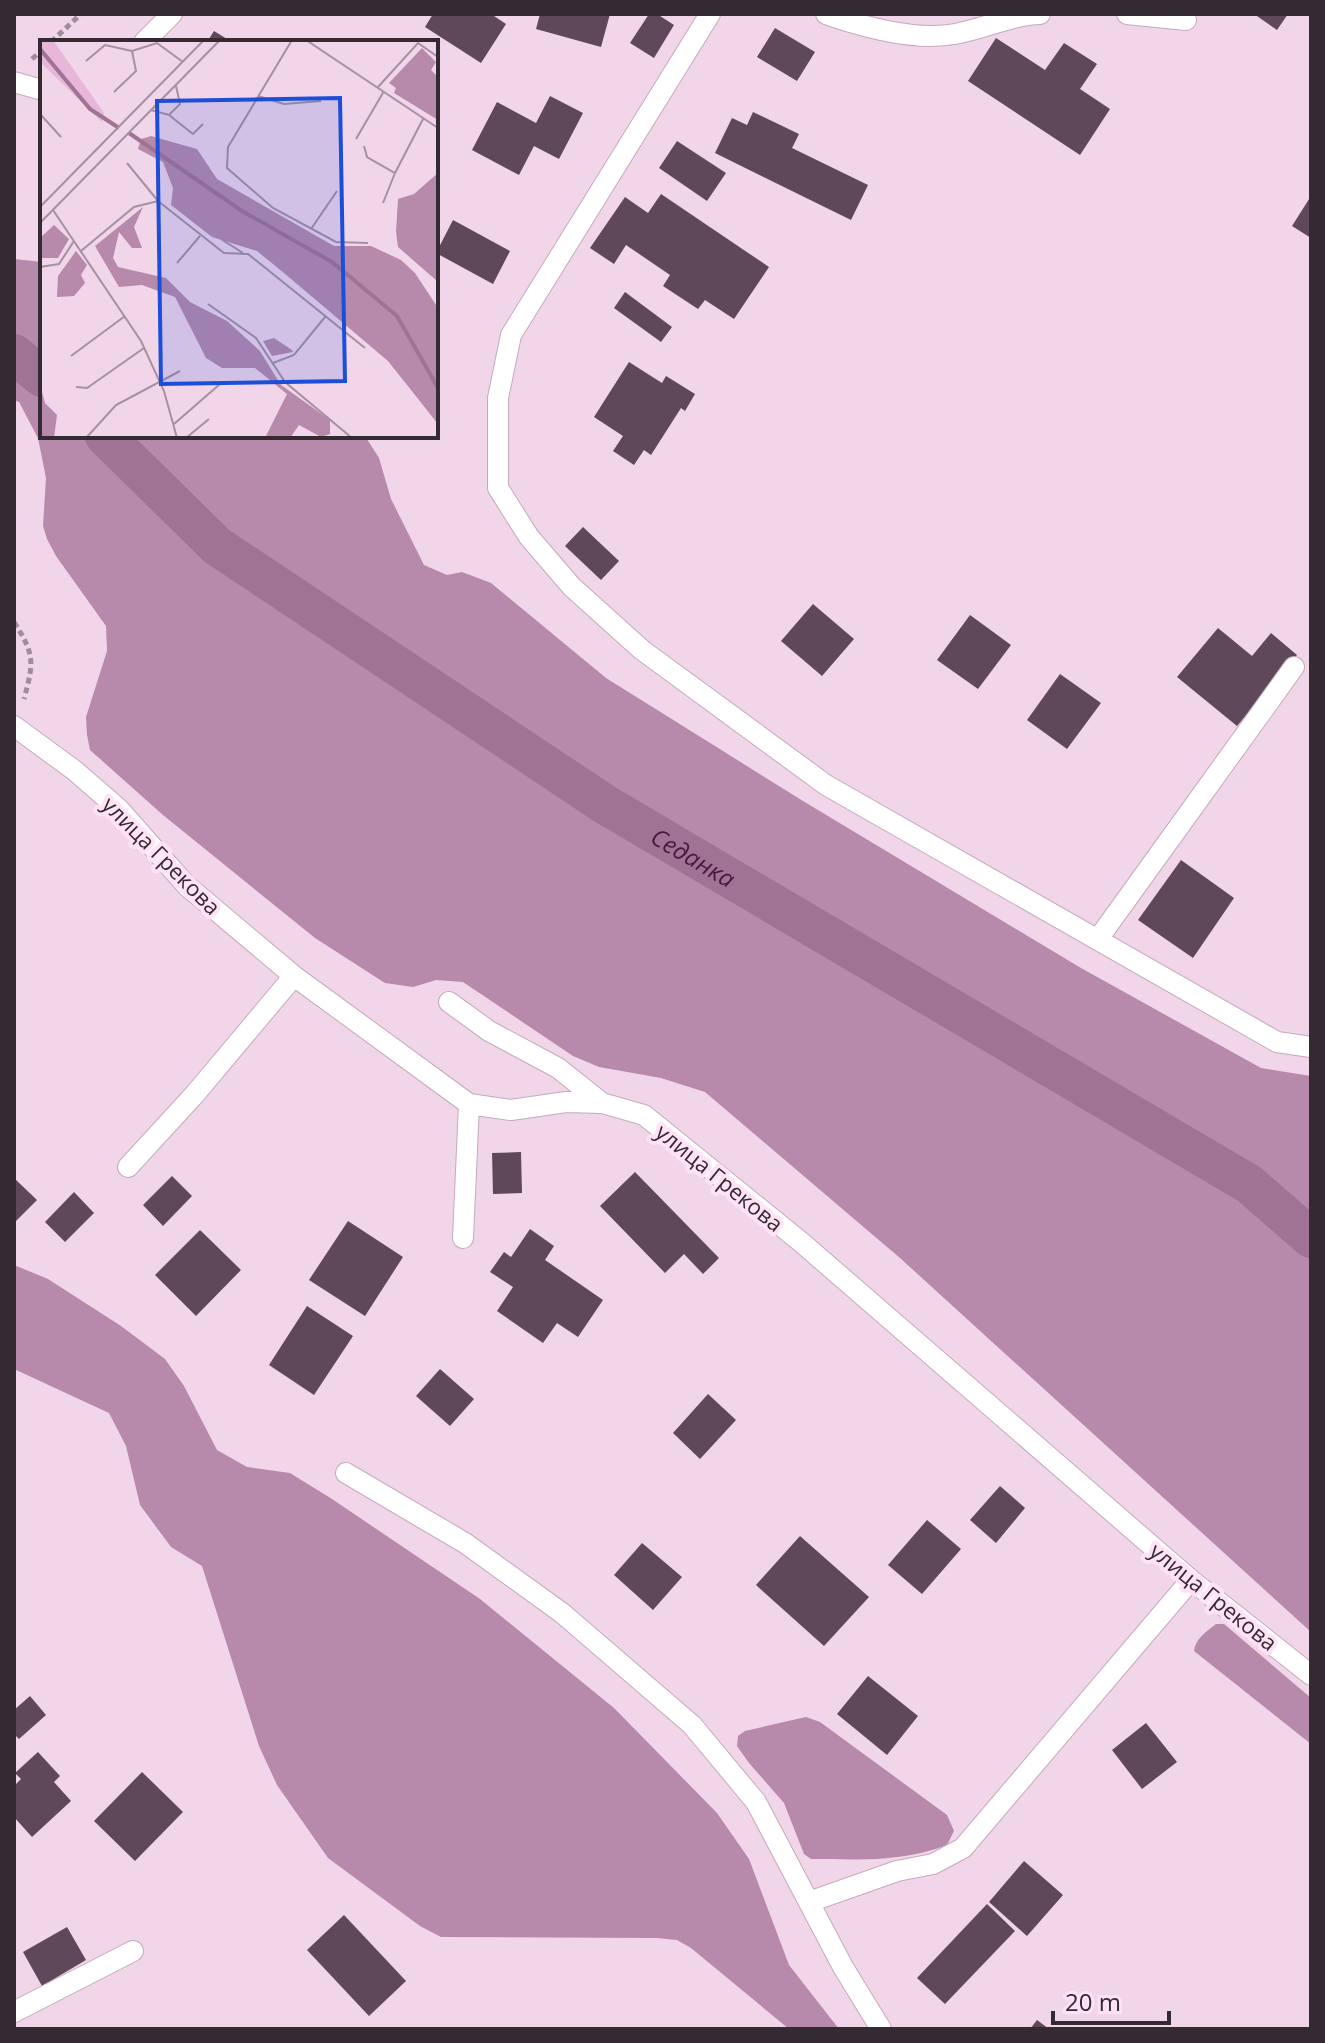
<svg xmlns="http://www.w3.org/2000/svg" width="1325" height="2043" font-family="'Open Sans',sans-serif">
<rect width="100%" height="100%" fill="#f1d5e9"/>
<!-- forest -->
<path fill="#b789aa" d="M14,259L42,262V436H365L379,458L391,499L424,565L447,575L462,572L491,583L606,678L803,801L1081,968L1261,1068L1311,1076V1632L900,1258L705,1092L661,1078L599,1067L573,1056L463,982L436,980L413,987L385,983L315,938L163,815L90,750L87,735L86,717L107,651L106,626L56,556L47,539L43,526L46,478L38,438L19,402L14,400Z
M14,1265L48,1279L121,1326L165,1359L184,1386L217,1450L247,1467L290,1473L332,1499L480,1599L614,1708L717,1813L749,1859L789,1965L839,2029H789L691,1948L677,1940L657,1938L441,1937L420,1926L328,1858L277,1785L259,1746L202,1566L171,1547L140,1505L126,1446L109,1413L14,1369Z
M1216,1624H1224L1311,1698V1744L1194,1651C1195,1639 1207,1631 1216,1624Z
M806,1717L820,1722L947,1815L954,1831L947,1845C899,1863 860,1859 811,1859L804,1854L784,1803L749,1763L737,1746L738,1736L745,1731Z"/>
<g fill="none" stroke-linecap="round" stroke-linejoin="round">
<!-- canal -->
<g stroke="#a07394" stroke-width="40">
<path d="M14,354L42,377"/>
<path id="s1" d="M105,436L217,546L606,805L1249,1184L1311,1238"/>
</g>
</g>
<!-- building -->
<path fill="#5f4859" d="M433,14H495L494,16L506,24L481,63L425,27Z
M540,14H610L601,47L536,29Z
M649,14H657L674,25L654,58L630,43Z
M1254,14H1288L1277,30Z
M775,28L815,52L797,81L757,57Z
M214,31L232,42H207Z
M996,38L1045,70L1064,43L1097,64L1080,89L1110,109L1080,155L968,81Z
M550,96L583,113L559,159L534,146L519,175L472,150L497,102L536,123Z
M753,112L799,134L792,148L868,185L851,220L715,153L732,118L747,125Z
M677,141L726,173L707,201L659,168Z
M661,194L769,267L734,319L705,300L698,309L663,286L670,275L626,245L614,264L590,248L625,197L648,213Z
M1311,196V238L1292,226Z
M453,220L510,251L493,284L436,253Z
M625,292L672,327L661,342L614,308Z
M629,362L662,383L666,376L695,394L685,411L681,408L651,455L644,450L634,465L613,451L623,436L594,417Z
M583,527L619,561L601,580L565,546Z
M813,604L854,639L822,676L781,641Z
M970,615L1011,645L978,689L937,660Z
M1218,628L1252,656L1271,633L1297,655L1237,726L1177,677Z
M1060,674L1101,703L1067,749L1027,720Z
M1181,860L1234,898L1193,958L1138,920Z
M521,1152L522,1193L493,1194L492,1153Z
M635,1172L719,1258L703,1274L684,1254L665,1273L600,1206Z
M172,1176L192,1196L163,1226L143,1205Z
M14,1178L37,1200L14,1223Z
M74,1192L94,1213L65,1242L45,1222Z
M348,1221L403,1257L365,1316L309,1280Z
M530,1229L554,1246L545,1260L603,1300L578,1337L557,1323L543,1343L497,1311L513,1287L490,1272L504,1252L511,1257Z
M200,1230L241,1270L196,1316L155,1275Z
M307,1306L353,1336L314,1395L269,1365Z
M440,1369L474,1399L450,1426L416,1396Z
M708,1394L736,1420L700,1459L673,1433Z
M1000,1486L1025,1508L996,1543L970,1520Z
M927,1520L961,1549L922,1594L888,1565Z
M800,1536L869,1597L824,1646L756,1585Z
M642,1543L682,1577L653,1610L614,1575Z
M868,1676L918,1716L887,1755L837,1714Z
M30,1696L46,1715L19,1739L14,1734V1710Z
M1146,1723L1177,1762L1142,1789L1112,1750Z
M38,1752L60,1776L54,1782L71,1801L32,1837L14,1817V1786L21,1779L15,1773Z
M142,1772L183,1812L135,1861L94,1821Z
M1024,1861L1063,1895L1027,1936L989,1902Z
M987,1904L1015,1931L945,2004L917,1978Z
M344,1915L406,1981L369,2016L307,1950Z
M67,1927L86,1960L42,1986L23,1952Z
M1037,2020L1049,2029H1030Z"/>
<g fill="none" stroke-linecap="round" stroke-linejoin="round">
<!-- service casing -->
<g stroke="#c5aabd" stroke-width="22">
<path id="service" d="M710,14L511,335L498,398V488L529,537L572,587L642,650L826,785L1277,1042L1311,1047
M826,14C863,27 916,41 955,34C984,29 1010,15 1040,14
M1127,14L1186,20
M144,42L172,14
M14,82L42,90
M14,726L74,770L119,809L187,886L294,976L469,1104L511,1110L566,1102L602,1103L644,1115L801,1242L1191,1580L1311,1675
M1098,939L1294,667
M449,1002L489,1031L558,1068L602,1103
M128,1167L195,1094L294,976
M463,1238L469,1104
M346,1473L465,1543L562,1613L692,1725L756,1802L843,1967L881,2029
M809,1902L897,1871L933,1864L963,1848L1191,1580
M14,2012L133,1951"/>
</g>
<!-- path -->
<path stroke="#a08c9a" stroke-width="5" stroke-dasharray="6 4" stroke-linecap="butt" d="M51,42L81,14
M32,59L42,50
M14,622C35,655 34,662 24,699"/>
<!-- service -->
<use href="#service" stroke="#fff" stroke-width="20"/>
</g>
<g text-anchor="middle" dominant-baseline="central" stroke-width="8" stroke-linejoin="round" paint-order="stroke">
<!-- street labels -->
<g font-size="22" fill="#342a31" stroke="#ffe2f6">
<text transform="translate(162 855) rotate(45)">улица Грекова</text>
<text transform="translate(720 1177) rotate(39)">улица Грекова</text>
<text transform="translate(1214 1596) rotate(39)">улица Грекова</text>
</g>
<!-- water labels -->
<g font-size="24" font-style="italic" fill="#4d1542" stroke="#ffe2f6">
<text stroke="none"><textPath href="#s1" startOffset="726">Седанка</textPath></text>
</g>
</g>
<!-- overview -->
<g transform="translate(40 40)">
<rect width="398" height="398" fill="#f1d5e9"/>
<path d="M0,0H13L64,73L62,82L0,22Z" fill="#e7b6d9"/>
<path d="M382,8L396,22L391,30L398,37V80L354,53L356,48L349,43ZM111,96L157,109L177,139L294,206H331L361,220L375,233L398,268V384L348,321L244,233L217,211L172,197L131,165L133,148L123,122L98,109L101,99ZM398,133V240L397,241L358,207L356,192L358,159L374,154ZM103,167L94,187L102,208H92L79,192L73,218L78,227L126,238L150,262L187,281L220,311L241,345L290,380V394L281,397L259,385L250,398H225L247,354L215,328H182L166,318L135,257L102,245L79,247L55,206ZM14,185L29,199L18,218H0V198ZM36,211L47,225L41,235L45,243L34,256L17,257L18,236ZM234,298L252,310L253,312L232,316L223,301ZM0,345L5,363L17,375L14,398H0Z" fill="#b789aa"/>
<path fill="none" stroke="#a07394" stroke-width="4" d="M0,9L50,69L79,88M89,93L202,171L292,222L357,276L398,348"/>
<path fill="none" stroke="#a5919f" stroke-width="2" d="M252,0L188,107L187,128L233,168L296,202L328,203M266,0L398,88M46,21L65,5L92,11L117,3L143,22M338,47L378,3L398,17M74,52L96,31L92,11M218,56L244,64L281,61M111,70L129,75L140,64L136,46M0,74L21,97M129,75L153,94L163,84M316,99L344,51M324,106L327,117L355,133L383,79M87,123L118,161M343,163L355,133M0,167L164,0M13,170L101,301L124,351L137,398M0,183L180,0M271,189L297,151M181,199L203,213M41,211L94,167L118,161L184,213L208,214L325,308M137,223L160,196M0,227L19,224L34,201M168,264L216,298L245,342L312,398M31,316L85,276M233,323L254,315L285,277M36,347L47,348L104,308M134,384L180,344M46,398L76,365L140,331M146,398L169,379"/>
<path fill="#1d4ed8" fill-opacity="0.15" stroke="#1d4ed8" stroke-width="4" d="M300,58L305,341L121,344L117,61Z"/>
<rect width="398" height="398" fill="none" stroke="#342a31" stroke-width="4"/>
</g>
<!-- border -->
<rect width="1325" height="2043" fill="none" stroke="#342a31" stroke-width="32"/>
<!-- scale -->
<path d="M1053 2011v12h116v-12" fill="none" stroke="#342a31" stroke-width="4"/>
<text x="1065" y="2011" font-size="24" fill="#342a31" stroke="#ffe2f6" stroke-width="6" paint-order="stroke">20 m</text>
</svg>
